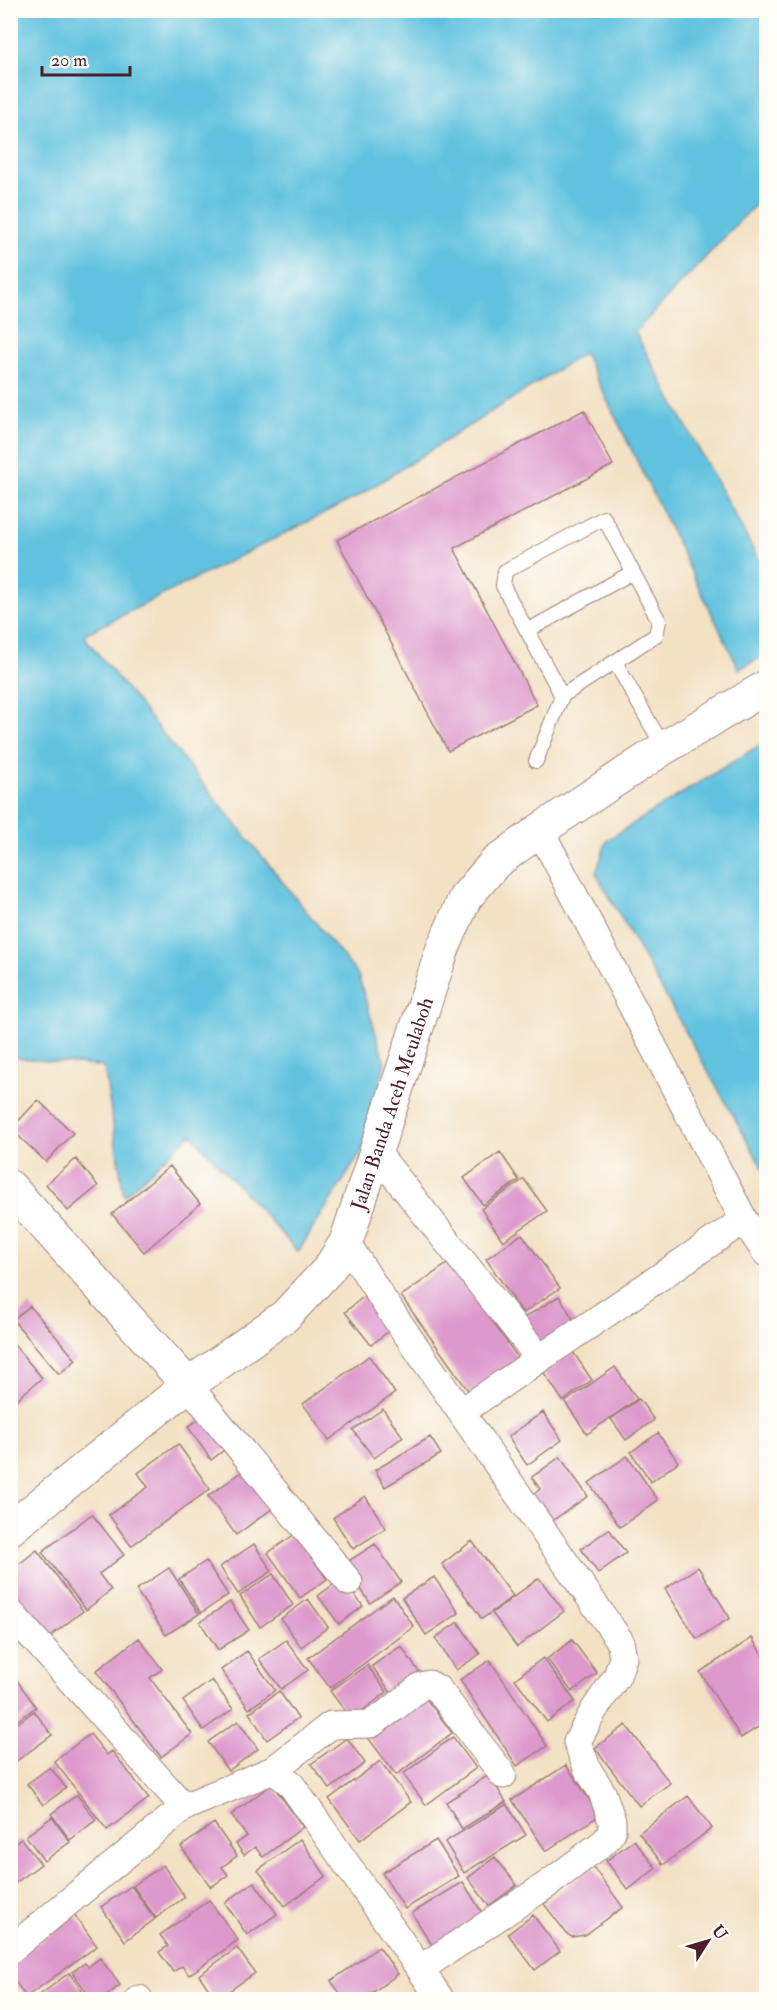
<svg xmlns="http://www.w3.org/2000/svg" width="777" height="2010" font-family="'IM FELL Double Pica',serif">
<rect width="100%" height="100%" fill="#fdfcf7"/>
<filter id="ink" filterUnits="userSpaceOnUse"><feTurbulence type="fractalNoise" baseFrequency=".0167" numOctaves="2"/><feDisplacementMap in="SourceGraphic" scale="12" xChannelSelector="R" yChannelSelector="G"/><feConvolveMatrix kernelMatrix="1 2 1 2 8 2 1 2 1" color-interpolation-filters="sRGB"/></filter>
<filter id="wash" filterUnits="userSpaceOnUse"><feTurbulence type="fractalNoise" baseFrequency=".008" numOctaves="4" result="noise"/><feDisplacementMap in="SourceGraphic" scale="24" xChannelSelector="R" yChannelSelector="G"/><feGaussianBlur stdDeviation="1.35" result="paint"/><feColorMatrix in="noise" values="0 0 0 0 0 0 0 0 0 0 0 0 0 0 0 0 0 1.4 0 .05"/><feComposite in="paint" operator="in"/></filter>
<g filter="url(#wash)">
<rect width="100%" height="100%" fill="#f3e1c4"/>
<!-- water -->
<path fill="#61c2df" stroke="#567085" stroke-width="1.5" d="M11,11H766V198L750,210L635,332L766,573V655L739,669L584,353L355,498L83,635L358,975L385,1063L362,1151L298,1252L191,1134L124,1196L104,1067L11,1057Z
M766,741V1174L596,873L607,840Z"/>
<g id="blocks">
<!-- building -->
<path fill="#dd98cc" d="M584,410L613,465L454,548L537,705L448,751L337,540Z
M38,1100L73,1133L46,1162L11,1129Z
M500,1152L519,1180L483,1205L464,1178Z
M76,1159L98,1186L68,1211L46,1184Z
M170,1166L200,1204L144,1252L112,1214Z
M524,1179L547,1211L503,1241L481,1209Z
M522,1234L560,1288L523,1313L486,1259Z
M450,1262L521,1362L472,1396L401,1296Z
M368,1293L395,1326L371,1345L345,1312Z
M559,1296L578,1327L539,1352L519,1321Z
M30,1306L76,1360L59,1374L13,1320Z
M10,1340L42,1378L10,1405Z
M573,1352L592,1380L563,1401L544,1373Z
M369,1356L395,1393L329,1440L303,1404Z
M615,1367L637,1399L587,1434L565,1402Z
M639,1399L654,1420L626,1440L611,1419Z
M383,1409L403,1437L374,1458L353,1430Z
M209,1412L232,1444L211,1460L188,1427Z
M543,1412L562,1440L527,1465L508,1437Z
M658,1433L678,1462L651,1482L631,1452Z
M430,1437L441,1454L385,1487L375,1470Z
M178,1444L210,1489L131,1546L109,1515L148,1487L138,1473Z
M627,1456L658,1500L620,1527L589,1483Z
M560,1457L588,1496L546,1525L528,1498L540,1489L532,1477Z
M252,1465L280,1503L236,1535L208,1496Z
M365,1496L386,1528L353,1549L333,1518Z
M92,1514L124,1555L99,1574L111,1590L86,1610L42,1552Z
M609,1529L626,1553L598,1573L581,1549Z
M295,1534L327,1579L300,1598L268,1553Z
M472,1541L513,1596L482,1619L442,1564Z
M254,1544L272,1571L238,1594L220,1567Z
M375,1544L401,1582L370,1603L344,1564Z
M37,1550L83,1611L44,1641L10,1598V1571Z
M206,1561L228,1595L201,1613L179,1579Z
M698,1567L730,1618L697,1639L665,1589Z
M169,1568L199,1614L166,1635L136,1590Z
M273,1574L293,1605L260,1627L240,1596Z
M434,1577L459,1613L426,1635L402,1598Z
M342,1578L363,1606L339,1624L318,1596Z
M539,1578L564,1611L517,1647L492,1613Z
M393,1596L414,1627L330,1688L308,1658Z
M308,1599L328,1627L301,1647L281,1619Z
M230,1602L249,1630L218,1650L200,1622Z
M458,1622L480,1654L456,1670L435,1638Z
M139,1638L162,1669L150,1678L192,1734L161,1757L96,1671Z
M752,1638L766,1661V1722L741,1738L700,1672Z
M286,1640L308,1670L281,1689L259,1659Z
M572,1640L597,1673L572,1692L547,1659Z
M401,1646L421,1675L393,1696L372,1666Z
M247,1651L275,1690L249,1709L221,1670Z
M543,1658L575,1701L547,1722L515,1679Z
M490,1660L547,1746L517,1766L460,1680Z
M367,1665L387,1692L351,1719L330,1691Z
M16,1679L36,1707L10,1726V1683Z
M212,1680L233,1709L203,1730L183,1701Z
M279,1691L298,1718L267,1740L249,1713Z
M422,1693L452,1733L396,1775L366,1735Z
M34,1711L52,1735L15,1762L10,1756V1729Z
M238,1721L258,1749L228,1771L208,1742Z
M626,1725L670,1783L639,1806L595,1748Z
M90,1734L107,1755L112,1751L149,1798L107,1830L54,1761Z
M453,1737L476,1768L426,1805L403,1774Z
M347,1738L365,1763L330,1789L311,1764Z
M380,1761L411,1802L360,1840L329,1799Z
M566,1765L600,1815L546,1851L512,1800Z
M50,1767L66,1788L43,1805L27,1784Z
M489,1775L506,1802L462,1829L446,1802Z
M272,1784L303,1827L263,1857L255,1847L244,1855L236,1844L247,1836L231,1815Z
M77,1795L96,1820L70,1840L51,1814Z
M688,1796L712,1828L663,1865L639,1833Z
M507,1804L526,1835L464,1873L445,1842Z
M52,1817L70,1842L44,1861L26,1836Z
M214,1823L237,1856L222,1867L228,1875L211,1887L181,1847Z
M21,1839L41,1864L14,1884L10,1878V1847Z
M300,1839L326,1876L285,1906L258,1870Z
M436,1840L459,1876L405,1909L382,1873Z
M634,1840L656,1868L628,1890L606,1861Z
M495,1857L517,1885L489,1906L468,1878Z
M163,1865L185,1897L156,1918L133,1886Z
M593,1867L623,1907L585,1935L572,1937L567,1934L544,1904Z
M254,1882L277,1914L247,1935L225,1903Z
M463,1882L486,1919L435,1950L412,1913Z
M131,1886L155,1919L125,1941L101,1907Z
M209,1900L238,1940L189,1975L182,1966L173,1972L159,1952L168,1946L160,1935Z
M71,1910L97,1946L26,1997L10,1974V1953L29,1949L60,1927L55,1921Z
M533,1915L560,1951L535,1970L508,1934Z
M379,1947L398,1974L362,2000H345L331,1981Z
M237,1948L255,1973L216,2000L199,1975Z
M100,1958L120,1985L101,2000H92L72,1972L85,1963L88,1967Z
M69,1973L89,2000H33Z"/>
</g>
</g>
<g filter="url(#ink)">
<use href="#blocks" fill-opacity="0" stroke="#9e8078" stroke-width="1.5"/>
<g fill="none" stroke-linecap="round" stroke-linejoin="round">
<!-- service casing -->
<g stroke="#9e8078" stroke-width="16">
<path id="service" d="M604,518L659,621L656,635L562,696L503,586L505,571Z
M527,631L633,572
M615,662L664,748
M536,761L562,696"/>
</g>
<!-- minor casing -->
<g stroke="#9e8078" stroke-width="29">
<path id="minor" d="M540,830L744,1220L766,1253
M377,1153L540,1359
M188,1385L349,1582
M461,1412L744,1220
M10,1612L184,1807L10,1950
M273,1770L331,1725L371,1724L394,1708L421,1686L429,1684L438,1689L503,1775
M184,1807L273,1770L290,1783L420,1969L548,1884L604,1842L612,1832V1821L602,1792L588,1770L577,1742L594,1710L617,1676L623,1658L620,1641L385,1303L346,1242
M420,1969L441,2000
M138,2000L139,1999"/>
</g>
<!-- tertiary casing -->
<g stroke="#9e8078" stroke-width="35">
<path id="tertiary" d="M10,1187L188,1385"/>
</g>
<!-- trunk casing -->
<g stroke="#9e8078" stroke-width="35">
<g id="trunk">
<path id="s1" d="M10,1529L188,1385L285,1316L329,1269L346,1242L443,948L465,898L495,863L540,830L664,748L766,687"/>
</g>
</g>
<!-- service -->
<use href="#service" stroke="#fff" stroke-width="14"/>
<!-- minor -->
<use href="#minor" stroke="#fff" stroke-width="27"/>
<!-- tertiary -->
<use href="#tertiary" stroke="#fff" stroke-width="33"/>
<!-- trunk -->
<use href="#trunk" stroke="#fff" stroke-width="33"/>
</g>
</g>
<g text-anchor="middle" dominant-baseline="central" stroke-width="4.5" stroke-linejoin="round" paint-order="stroke">
<!-- street labels -->
<g font-size="20" fill="#4a1f2b" stroke="#fdfcf7">
<text stroke="none"><textPath href="#s1" startOffset="590">Jalan Banda Aceh Meulaboh</textPath></text>
</g>
</g>
<!-- margin -->
<rect width="777" height="2010" fill="none" stroke="#fdfcf7" stroke-width="36"/>
<!-- north arrow -->
<g transform="translate(708 1941) rotate(53)" stroke="#fdfcf7" stroke-width="4.5" paint-order="stroke">
<path d="M0-4.5L10 22L0 15L-10 22Z" fill="#4a1f2b"/>
<text y="-9" font-size="16" font-weight="bold" text-anchor="middle" fill="#4a1f2b">U</text>
</g>
<!-- scale -->
<path d="M42 66v9h88v-9" fill="none" stroke="#4a1f2b" stroke-width="3"/>
<text x="51" y="66" font-size="18" fill="#4a1f2b" stroke="#fdfcf7" stroke-width="4.5" paint-order="stroke">20 m</text>
</svg>
